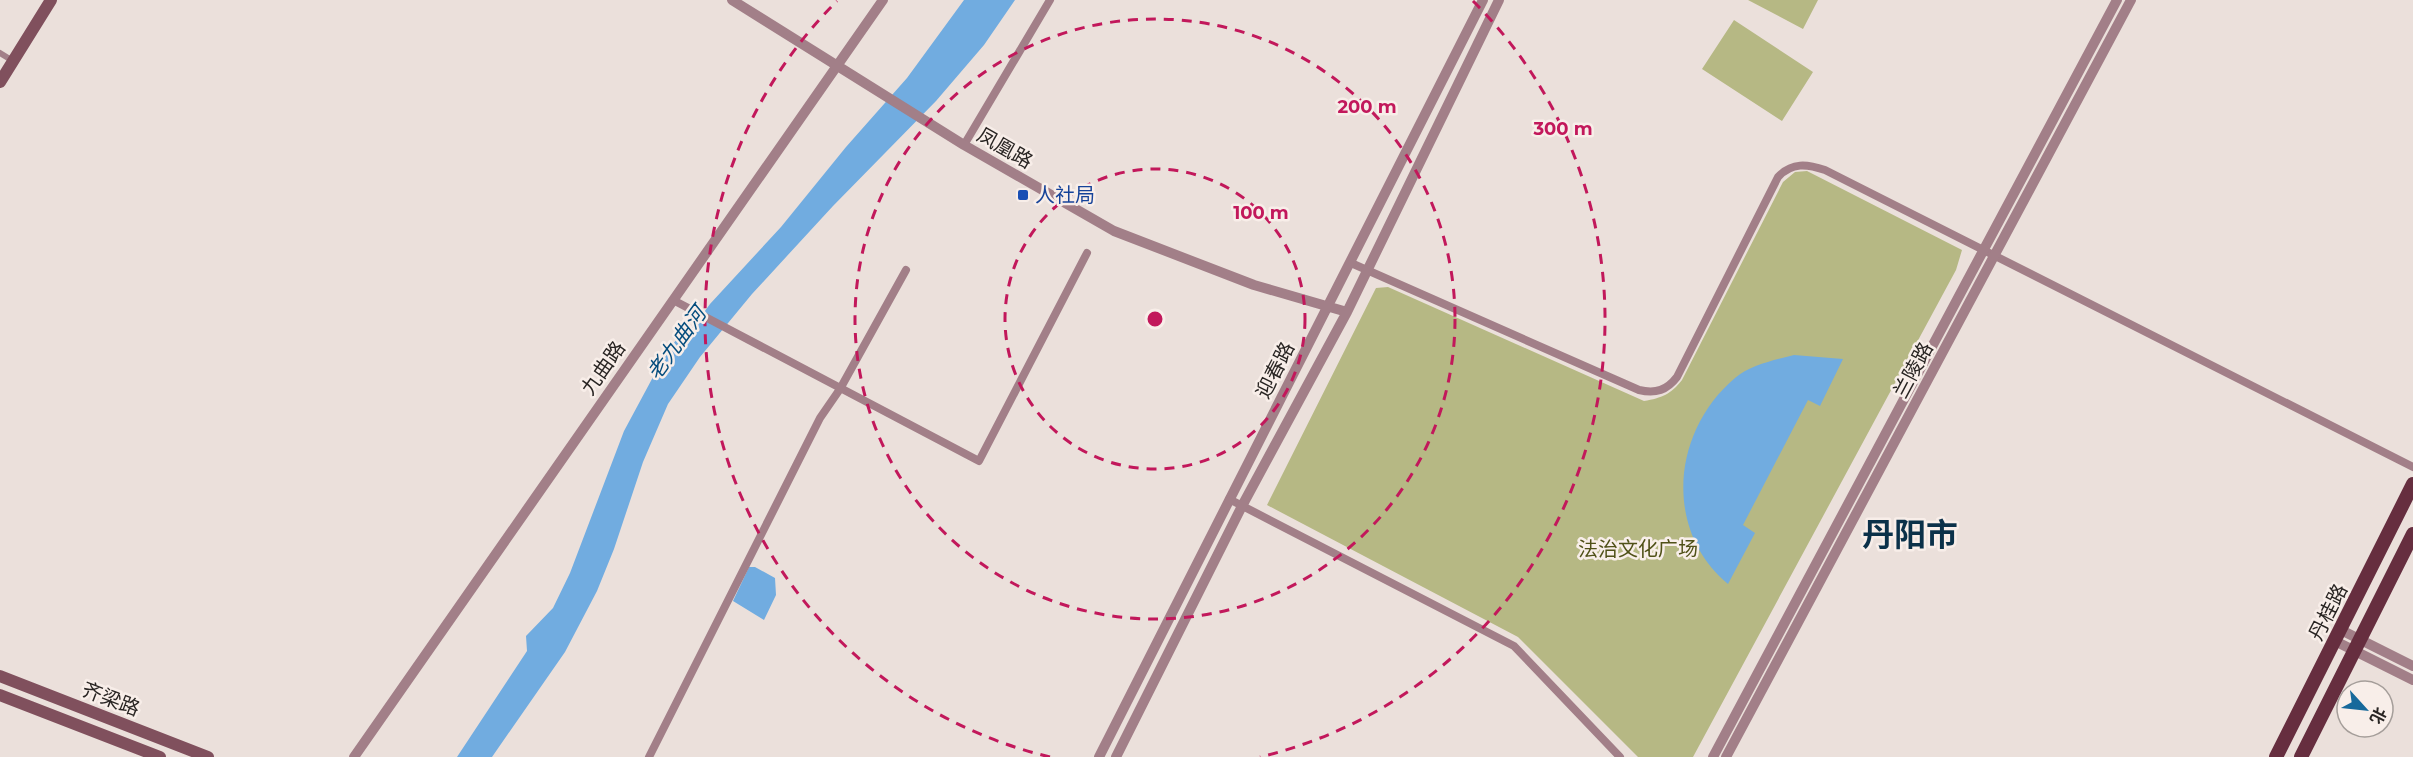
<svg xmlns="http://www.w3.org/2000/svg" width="2413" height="757" font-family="Montserrat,'Noto Sans SC',sans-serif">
<rect width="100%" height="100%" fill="#ebe0db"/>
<!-- green -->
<path fill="#b6b884" d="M1748,0H1818L1803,29Z
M1734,20L1813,72L1782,121L1702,69Z
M1807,171L1962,250L1956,270L1693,757H1638L1518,637L1267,505L1376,288L1388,287L1644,401C1662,398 1671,394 1682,380L1783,182L1795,172Z"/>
<!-- water -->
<path fill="#71ace0" d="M964,0H1015L984,45L936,101L833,206L752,294L700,357L668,404L643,462L614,549L597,591L565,652L492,757H457L527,651L526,636L553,608L570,573L624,431L667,351L683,332L694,326L710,304L781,227L846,147L907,78Z
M1794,355L1843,359L1820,406L1808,400L1743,525L1755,533L1728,584C1663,530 1672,431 1735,378C1750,365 1775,360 1794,355Z
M749,567H755L775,578L776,595L764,620L733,601Z"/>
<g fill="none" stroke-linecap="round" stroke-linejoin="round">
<!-- pedestrian -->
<path stroke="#a27f88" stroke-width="6" d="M0,53L13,61"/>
<!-- minor -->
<path stroke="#a27f88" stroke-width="8" d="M964,145L1050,0
M1351,263L1639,390C1656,394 1667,390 1677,377L1778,177C1792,162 1807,164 1825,170L2413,467
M673,300L979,461L1087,253
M1229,499L1514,646L1620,757
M649,757L820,418L840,389L906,270"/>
<!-- tertiary -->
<path stroke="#a27f88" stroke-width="10" d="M732,0L964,145L1114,231L1254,285L1347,312
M2341,630L2413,666
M2335,641L2413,680
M354,757L883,0
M1099,757L1483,0
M1116,757L1242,506L1347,312L1499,0
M1713,757L2117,0
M1726,757L2131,0"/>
<!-- secondary -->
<path stroke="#80505d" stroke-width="12" d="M0,82L51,0
M0,676L208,757
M0,695L160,757"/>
<!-- primary -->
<path stroke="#662e3f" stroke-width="14" d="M2276,757L2413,484
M2301,757L2413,534"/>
</g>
<!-- distance rings -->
<g fill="none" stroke="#c2185b" stroke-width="3" stroke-dasharray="10 8">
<circle cx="1155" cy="319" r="150"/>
<circle cx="1155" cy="319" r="300"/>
<path d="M1050 757A450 450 0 0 1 837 1M1473 1A450 450 0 0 1 1260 757"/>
</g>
<!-- markers -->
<rect fill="#1a4fb4" stroke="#f8eee9" stroke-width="2" x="1017" y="189" width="12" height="12" rx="3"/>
<g text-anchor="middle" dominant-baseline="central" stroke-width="5" stroke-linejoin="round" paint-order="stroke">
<!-- street labels -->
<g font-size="20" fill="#292523" stroke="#f8eee9">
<text transform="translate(1005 148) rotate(30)">凤凰路</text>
<text transform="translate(603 368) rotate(-55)">九曲路</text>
<text transform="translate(1275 370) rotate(-63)">迎春路</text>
<text transform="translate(1913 370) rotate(-62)">兰陵路</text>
<text transform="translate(2328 612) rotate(-63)">丹桂路</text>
<text transform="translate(111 699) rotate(21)">齐梁路</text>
</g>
<!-- transit labels -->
<g font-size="20" fill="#164399" stroke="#f8eee9" text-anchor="start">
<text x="1035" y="195">人社局</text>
</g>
<!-- park labels -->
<g font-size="20" fill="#505118" stroke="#f8eee9">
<text x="1638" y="549">法治文化广场</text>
</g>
<!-- water labels -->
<g font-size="21" font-style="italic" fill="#054d7d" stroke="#f8eee9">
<text transform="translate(676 343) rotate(-54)">老九曲河</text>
</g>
<!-- town labels -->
<g font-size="32" font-weight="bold" fill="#0b3149" stroke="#f8eee9">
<text x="1910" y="534">丹阳市</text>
</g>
</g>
<circle cx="1155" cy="319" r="9" fill="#c2185b" stroke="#f8eee9" stroke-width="3"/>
<g font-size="18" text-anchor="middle" font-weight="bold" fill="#c2185b" stroke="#f8eee9" stroke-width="5" stroke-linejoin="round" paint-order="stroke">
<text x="1367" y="113">200 m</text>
<text x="1563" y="135">300 m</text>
<text x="1261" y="219">100 m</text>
</g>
<!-- north arrow -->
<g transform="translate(2365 709) rotate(117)"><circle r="28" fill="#f8eee9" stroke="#a59e9a" stroke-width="1.5"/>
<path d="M0-4.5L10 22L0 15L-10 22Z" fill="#17699b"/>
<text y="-9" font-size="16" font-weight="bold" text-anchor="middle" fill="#292523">北</text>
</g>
</svg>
